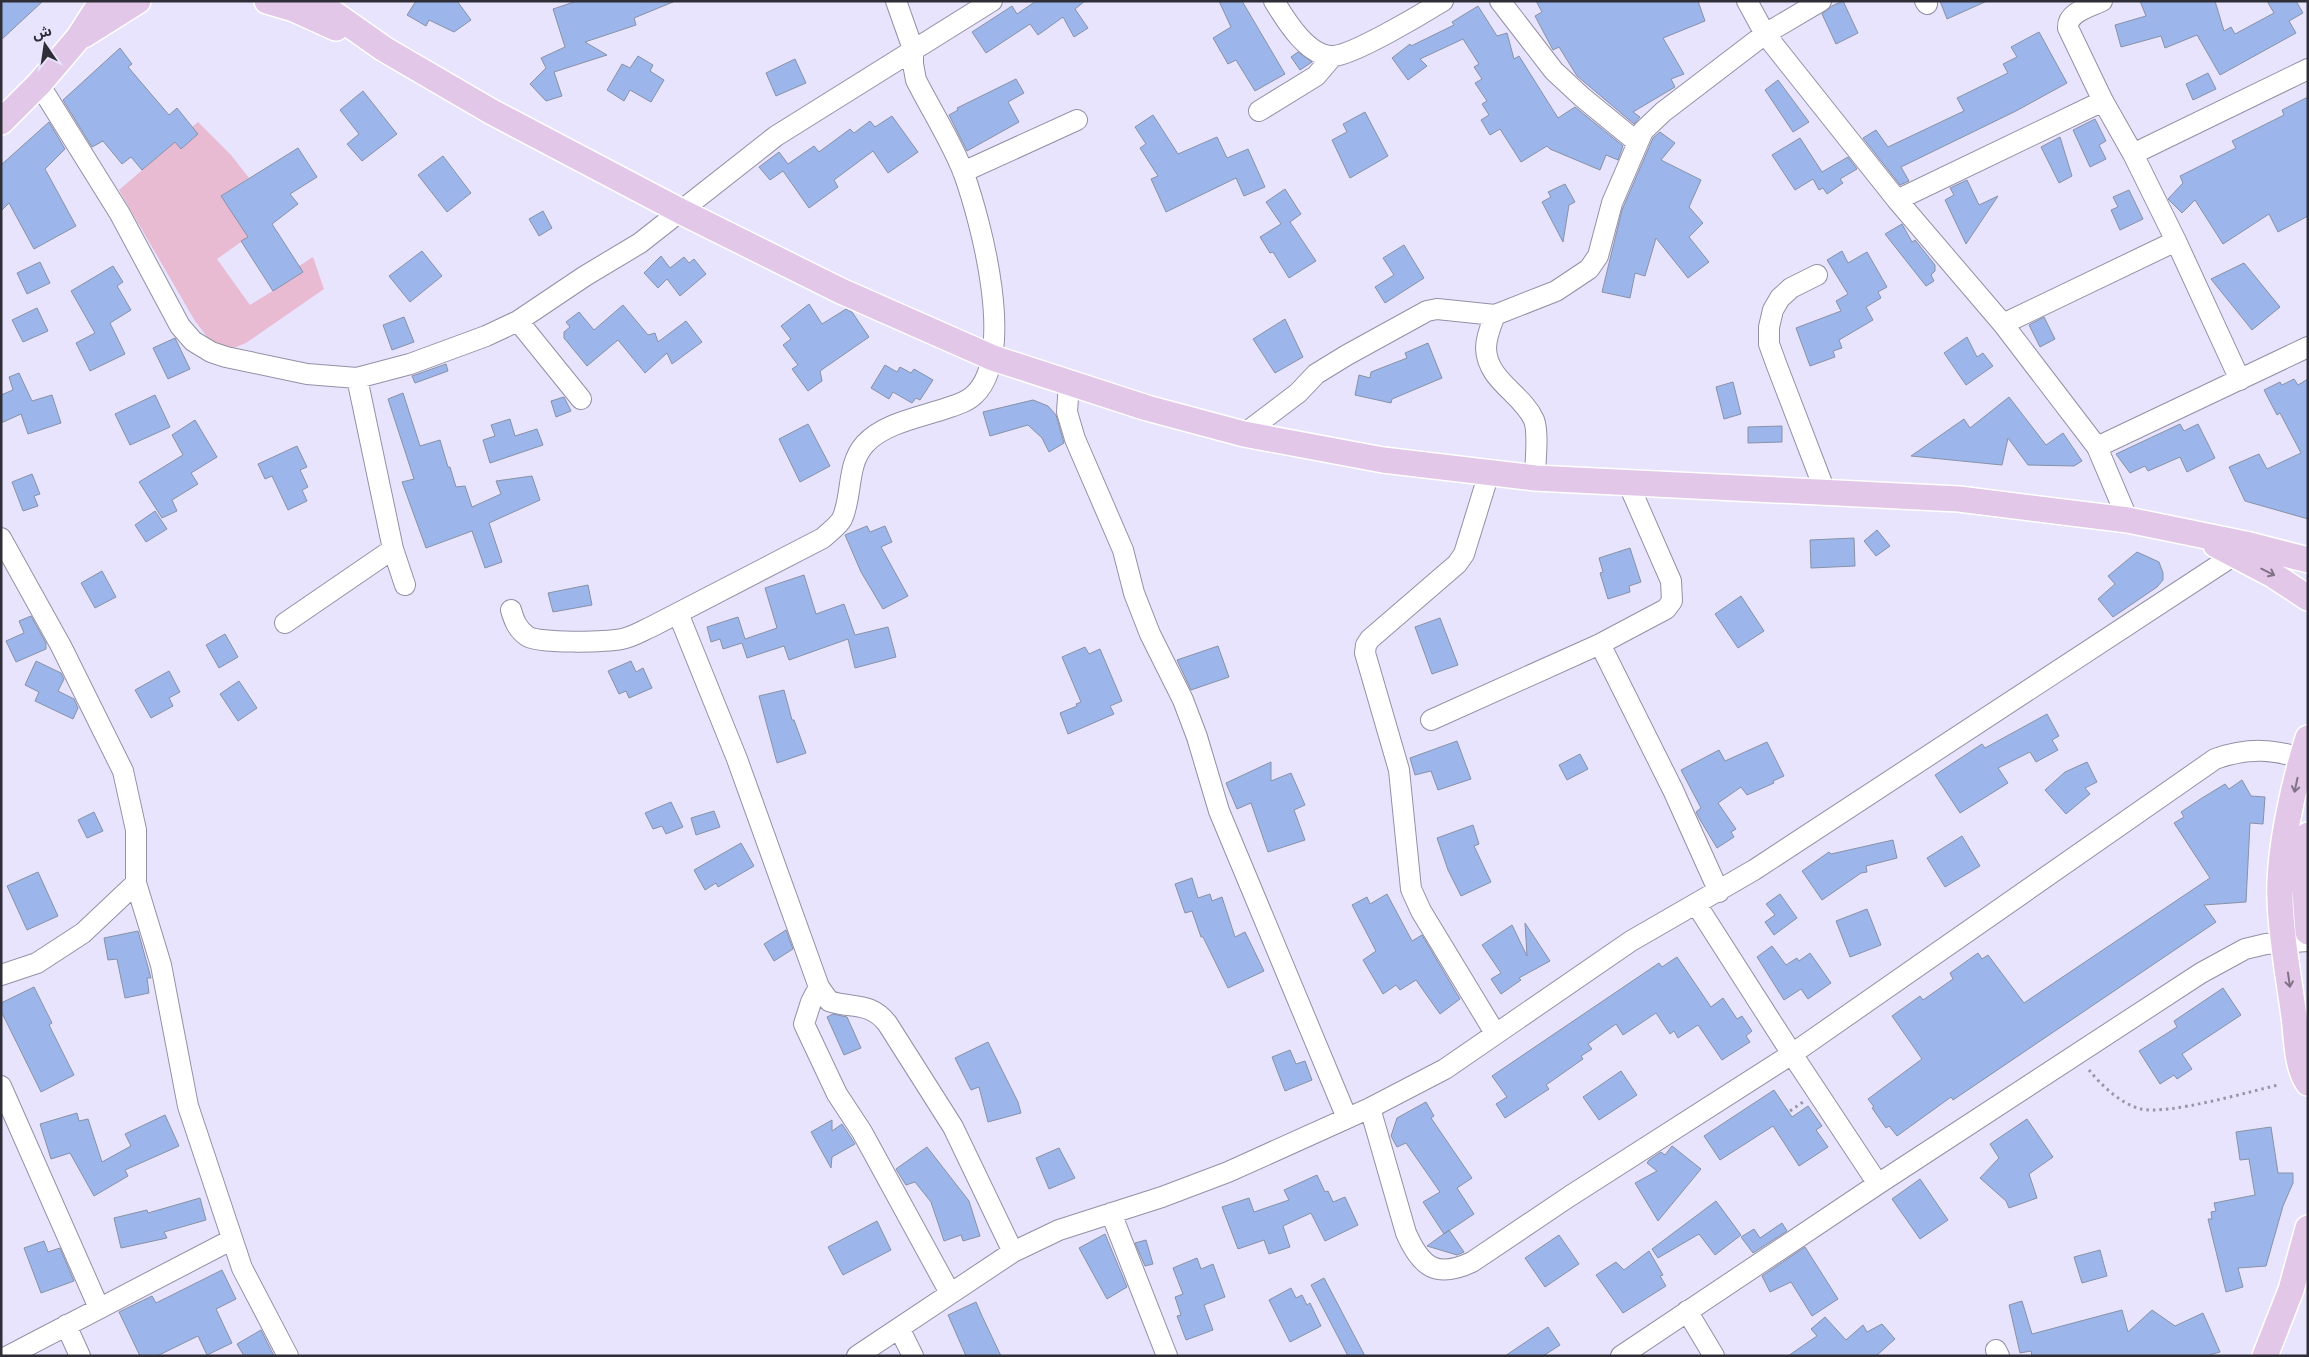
<svg xmlns="http://www.w3.org/2000/svg" width="2309" height="1357" font-family="Quicksand,'Noto Sans Arabic',sans-serif">
<rect width="100%" height="100%" fill="#e8e4fd"/>
<!-- green -->
<path fill="#e8bbd2" d="M198,122L231,155L249,178L221,196L248,237L217,259L250,305L303,272L299,266L313,257L324,289L246,343L231,349L219,346L208,338L195,321L119,190Z"/>
<!-- building -->
<path fill="#9cb5eb" stroke="#8892a6" d="M1,1H43L1,40Z
M416,1H457L471,20L454,32L429,20L426,26L407,15Z
M577,1L673,2L634,18L636,25L585,42L607,55L554,72L562,96L546,101L530,84L546,68L541,58L565,47L553,9Z
M1036,1H1085L1075,9L1088,28L1074,37L1063,17L1038,35L1030,24L986,53L972,32L1012,6L1017,14Z
M1219,1H1242L1285,74L1255,91L1236,60L1228,64L1213,38L1231,27Z
M1536,1H1698L1705,21L1663,38L1684,74L1671,79L1675,87L1633,112L1640,117L1634,124L1577,76L1559,47L1553,50L1535,16L1542,12Z
M1843,1L1858,33L1836,44L1822,14L1832,6Z
M1940,1H1987L1947,19Z
M2140,1H2215L2224,31L2231,27L2235,34L2274,13L2267,1H2296L2303,13L2289,21L2296,33L2220,75L2197,35L2165,48L2161,36L2121,47L2115,25L2146,16Z
M1478,6L1497,36L1507,33L1514,59L1519,56L1558,118L1575,107L1623,146L1618,160L1606,155L1600,170L1550,149L1547,146L1521,162L1500,129L1490,135L1481,120L1489,115L1482,104L1487,101L1475,83L1482,79L1474,67L1479,64L1463,39L1420,59L1427,66L1408,80L1392,58L1410,44L1411,46L1454,25L1452,22Z
M2039,32L2067,83L2016,111L1901,167L1909,181L1900,185L1863,138L1876,130L1888,147L1964,111L1957,98L2008,73L2003,64L2017,57L2011,47Z
M120,48L132,64L128,67L169,115L177,108L198,134L181,149L175,142L142,170L131,157L122,164L103,141L92,147L63,100Z
M1298,52L1312,62L1300,70L1291,57Z
M638,56L653,65L650,71L664,80L651,102L630,90L624,101L607,90L622,64L630,68Z
M795,59L806,83L776,96L766,73Z
M2208,73L2216,89L2193,100L2186,84Z
M1016,79L1024,93L1008,102L1019,122L967,151L949,115L958,110L957,108Z
M1778,80L1809,122L1793,132L1765,90Z
M363,91L397,134L362,161L347,144L359,134L340,110Z
M2308,97V216L2278,232L2269,214L2223,244L2195,200L2182,213L2168,199L2183,183L2180,176L2236,148L2232,141L2284,115L2282,110Z
M1365,112L1388,156L1350,178L1332,140L1347,132L1343,124Z
M1153,115L1178,154L1217,137L1227,158L1248,149L1265,187L1244,196L1236,178L1166,212L1151,179L1158,176L1140,148L1146,144L1135,127Z
M892,116L918,152L888,173L873,151L834,180L838,187L809,208L783,171L770,180L759,167L779,152L788,164L814,146L819,152L850,129L854,133L870,121L875,127Z
M2095,119L2106,141L2099,145L2106,159L2090,167L2073,130Z
M49,122L65,149L45,169L76,226L34,249L9,203L1,211V165Z
M1660,132L1675,143L1661,160L1701,180L1689,207L1703,223L1689,237L1709,262L1688,278L1656,238L1645,276L1635,273L1630,298L1602,292L1622,210L1653,138Z
M2060,137L2072,176L2059,183L2041,147Z
M1800,138L1822,172L1848,157L1857,169L1840,179L1843,183L1827,194L1823,188L1819,190L1813,179L1795,190L1772,155Z
M298,148L317,177L290,194L298,204L272,224L303,272L273,291L241,241L248,237L221,196Z
M443,156L471,193L447,212L418,175Z
M1967,180L1979,205L1998,196L1966,244L1945,200L1954,195L1950,188Z
M1565,184L1575,202L1569,205L1563,242L1542,202L1551,197L1548,192Z
M1285,189L1301,214L1290,222L1316,261L1289,278L1273,252L1270,253L1260,237L1281,224L1266,202Z
M2129,190L2143,219L2120,230L2111,210L2118,207L2113,197Z
M543,211L552,228L539,236L529,219Z
M1902,224L1912,242L1915,240L1935,265V271L1931,275L1934,281L1926,286L1885,234Z
M1404,245L1424,278L1385,303L1375,287L1394,275L1383,258Z
M422,251L442,276L410,302L389,276Z
M1842,251L1848,263L1867,252L1887,287L1878,292L1881,298L1866,307L1873,320L1839,340L1842,348L1833,351L1835,357L1810,366L1796,328L1841,311L1836,301L1848,294L1827,260Z
M661,256L670,268L684,257L689,263L694,259L706,274L680,296L667,279L658,288L644,273Z
M40,262L50,283L27,294L17,273Z
M2244,263L2280,307L2252,330L2211,279Z
M113,266L123,282L117,286L131,310L110,323L125,354L90,371L76,343L95,333L71,291Z
M809,304L822,324L846,309L852,312L869,337L820,371L822,381L808,391L792,369L798,365L783,345L791,339L781,326Z
M623,305L648,335L655,333L658,342L686,321L702,342L672,364L667,353L645,373L618,340L587,366L564,338V332L570,327L566,322L579,312L594,330Z
M37,308L48,331L23,342L12,320Z
M404,317L414,342L392,350L383,325Z
M2044,317L2055,339L2040,347L2029,325Z
M1285,319L1303,357L1275,373L1253,339Z
M1967,337L1977,357L1983,353L1993,366L1966,385L1944,353Z
M175,338L190,369L168,379L153,348Z
M1428,343L1442,378L1392,399L1391,403L1355,395L1359,375L1370,378L1371,372L1407,358L1405,353Z
M446,364L448,371L415,383L412,376Z
M885,365L897,372L900,367L911,373L914,369L933,380L920,400L916,398L912,403L893,392L889,399L871,388Z
M19,373L32,401L52,395L61,423L28,434L21,414L1,423V395L13,390L9,377Z
M2294,379L2298,385L2308,379V519L2245,501L2229,467L2259,454L2267,469L2301,453L2280,413L2277,415L2264,390L2280,382L2282,385Z
M1733,382L1741,414L1724,419L1716,387Z
M403,393L420,446L440,440L448,467H450L456,487L465,486L472,507L501,494L496,481L532,476L540,500L489,523L502,562L485,568L472,531L426,548L402,482L414,479L388,399Z
M155,395L170,427L130,445L115,414Z
M564,397L571,411L556,417L551,401Z
M2009,397L2046,445L2063,433L2082,461L2074,466L2028,465L2008,438L2002,465L1911,456L1964,419L1970,428Z
M1033,400L1048,406L1056,415L1064,443L1049,452L1042,438L1028,425L990,436L983,412Z
M510,419L515,436L537,429L543,445L490,463L483,440L495,436L491,425Z
M195,420L217,457L191,473L198,484L172,500L177,511L162,518L139,482L183,455L172,435Z
M808,424L830,466L800,482L779,439Z
M2180,424L2184,431L2198,424L2215,458L2187,472L2180,457L2148,471L2145,466L2130,473L2116,454Z
M1782,426V442L1748,443V427Z
M297,446L307,467L300,470L308,487L302,490L307,501L288,510L272,476L265,479L258,464Z
M32,474L40,494L34,496L38,506L23,511L12,482Z
M155,511L167,529L146,542L135,525Z
M867,526L870,532L885,526L892,542L881,547L908,596L883,609L861,572L845,535Z
M1877,530L1890,546L1876,556L1864,541Z
M1854,538L1855,566L1811,568L1810,540Z
M1630,548L1641,582L1629,586L1630,592L1608,599L1600,573L1603,572L1599,558Z
M2137,552L2159,562L2163,573V580L2157,587L2113,617L2098,599L2115,584L2108,576Z
M102,571L116,597L95,608L81,583Z
M804,575L816,614L844,604L855,635L888,627L896,657L855,668L848,639L789,660L784,646L747,658L742,643L723,649L720,639L711,642L707,627L738,617L745,639L777,628L765,588Z
M588,585L592,605L553,612L548,593Z
M1741,596L1764,631L1738,648L1715,614Z
M31,616L46,643V649L16,662L6,641L24,633L19,621Z
M1440,618L1458,665L1432,674L1415,627Z
M225,634L238,657L219,668L206,645Z
M1218,646L1229,677L1191,690L1177,660Z
M1085,647L1089,654L1100,649L1122,701L1110,706L1114,714L1068,734L1060,713L1077,706L1076,704L1081,702L1062,657Z
M36,661L61,673L64,679L58,691L74,699L78,708L73,719L35,701L39,692L25,685Z
M631,661L636,672L643,668L652,688L629,698L626,691L619,694L608,671Z
M169,671L180,692L169,698L173,706L151,718L135,690Z
M239,681L257,708L238,721L220,694Z
M784,690L792,720H794L806,753L777,763L759,696Z
M2047,714L2059,736L2052,740L2058,750L2036,762L2030,752L1998,768L2008,783L1960,813L1935,775L1982,744L1985,748Z
M1457,741L1471,779L1438,790L1431,771L1415,775L1410,758Z
M1767,742L1784,776L1773,781L1774,783L1747,795L1741,787L1718,803L1736,829L1731,832L1734,837L1717,848L1699,818L1696,812L1701,808L1681,770L1719,750L1725,761Z
M1580,754L1588,769L1567,780L1559,765Z
M1271,762V781L1291,773L1305,805L1294,810L1305,840L1268,852L1251,803L1237,809L1226,783Z
M2087,762L2097,782L2085,788L2090,794L2066,814L2045,790L2065,772Z
M2242,780L2251,796L2265,797L2263,824L2250,823L2246,902L2204,905L2216,922L1953,1100L1951,1097L1897,1136L1889,1126L1886,1128L1872,1108L1874,1107L1868,1099L1922,1059L1892,1016L1920,996L1923,1000L1953,979L1950,973L1978,953L1982,959L1988,955L2024,1003L2210,878L2174,823L2184,817L2181,812L2202,798L2225,784L2229,789Z
M671,802L683,827L666,834L662,826L653,829L645,813Z
M714,811L720,827L696,835L691,818Z
M94,812L103,831L87,838L78,820Z
M1473,825L1479,844L1474,846L1491,882L1461,896L1448,870L1437,838Z
M1962,836L1980,866L1945,887L1927,858Z
M1893,840L1897,858L1866,866L1867,872L1861,873L1822,900L1802,871L1829,852L1831,854Z
M741,843L754,866L718,887L716,883L705,890L694,870Z
M38,872L58,916L27,930L7,886Z
M1192,878L1198,898L1210,894L1212,901L1222,897L1235,937L1245,932L1264,971L1228,988L1203,937H1201L1192,911L1185,913L1175,884Z
M1387,894L1412,941L1422,935L1460,999L1440,1014L1416,980L1400,990L1396,985L1383,994L1363,960L1376,951L1352,905L1367,897L1370,904Z
M1780,894L1797,918L1774,935L1765,922L1775,915L1766,904Z
M1867,909L1881,945L1850,957L1836,921Z
M1525,923L1550,961L1519,978L1521,980L1501,994L1491,979L1501,973L1482,945L1512,925L1527,956Z
M786,930L793,949L774,961L764,944Z
M138,931L151,978H147L149,993L125,998L117,959L108,960L104,938Z
M1772,946L1786,965L1797,958L1799,961L1810,953L1831,983L1808,999L1801,989L1784,1000L1757,957Z
M1677,957L1711,1007L1723,998L1737,1019L1742,1016L1752,1031L1746,1036L1750,1042L1722,1060L1698,1025L1678,1038L1674,1031L1670,1034L1656,1013L1623,1035L1616,1024L1588,1044L1592,1049L1581,1056L1583,1059L1546,1085L1549,1089L1505,1118L1496,1104L1507,1097L1492,1076L1659,963L1662,967Z
M34,987L52,1023L49,1025L74,1075L41,1092L1,1011V1003Z
M2223,988L2241,1015L2182,1054L2192,1069L2177,1079L2174,1075L2160,1084L2139,1051L2177,1027L2174,1021Z
M833,1014L847,1017L861,1048L844,1055L827,1017Z
M988,1042L1018,1102L1021,1113L988,1122L979,1087L971,1090L955,1058Z
M1290,1050L1296,1064L1305,1061L1312,1080L1285,1091L1272,1057Z
M1621,1071L1637,1095L1599,1120L1583,1097Z
M1774,1090L1792,1117L1808,1106L1822,1126L1816,1130L1828,1147L1799,1166L1773,1126L1720,1160L1704,1136Z
M1426,1102L1434,1116L1431,1118L1472,1178L1457,1188L1474,1214L1444,1234L1423,1202L1440,1192L1406,1143L1397,1147L1391,1136L1397,1118Z
M77,1113L79,1121L88,1119L102,1162L131,1146L125,1134L165,1115L179,1146L125,1170L128,1176L94,1196L70,1153L51,1159L40,1124Z
M2027,1119L2053,1157L2029,1174L2037,1198L2009,1208L2006,1201L1980,1178L1999,1158L1990,1144Z
M832,1120V1131L842,1124L855,1144L832,1157L831,1168L811,1132Z
M2271,1127L2278,1173H2293V1183L2283,1206L2266,1266L2238,1268L2243,1287L2226,1292L2208,1219H2212L2211,1212L2216,1211L2214,1203L2255,1195L2249,1159L2240,1160L2236,1132Z
M1672,1146L1701,1169L1658,1221L1635,1183L1657,1171L1647,1163L1649,1160L1661,1152L1665,1155Z
M927,1147L969,1201L980,1236L963,1241L961,1235L944,1241L931,1202L915,1182L906,1185L896,1169Z
M1059,1148L1075,1178L1049,1189L1036,1158Z
M1317,1175L1325,1192L1328,1191L1333,1202L1345,1197L1358,1225L1325,1241L1311,1213L1283,1226L1290,1247L1269,1254L1264,1240L1238,1249L1222,1207L1249,1198L1254,1212L1289,1200L1284,1190Z
M1920,1179L1948,1220L1920,1239L1892,1199Z
M200,1198L206,1220L164,1232L167,1238L121,1248L114,1218L147,1210L148,1213Z
M1716,1201L1741,1235L1715,1255L1699,1234L1658,1258L1652,1249Z
M877,1221L891,1250L843,1275L828,1247Z
M1782,1223L1787,1231L1753,1253L1741,1237L1754,1229L1760,1238Z
M1449,1230L1464,1252L1457,1255L1427,1246Z
M1105,1234L1127,1287L1107,1299L1079,1248Z
M1559,1235L1579,1264L1545,1287L1525,1258Z
M1146,1240L1153,1264L1145,1266L1135,1243Z
M44,1241L48,1252L60,1248L74,1281L41,1293L24,1248Z
M1805,1247L1838,1299L1812,1316L1791,1282L1770,1292L1762,1276Z
M2100,1250L2107,1276L2082,1283L2074,1257Z
M1649,1251L1663,1275L1660,1276L1666,1286L1623,1313L1596,1275L1616,1262L1624,1270Z
M1197,1258L1201,1269L1213,1264L1225,1297L1204,1305L1213,1330L1186,1340L1177,1316L1181,1315L1175,1297L1183,1294L1173,1268Z
M222,1270L236,1299L216,1309L232,1343L207,1355L198,1336L157,1356H140L119,1312L152,1296L156,1303Z
M1324,1278L1365,1356H1348L1311,1285Z
M1291,1288L1296,1298L1302,1295L1307,1305L1310,1303L1321,1326L1290,1342L1269,1300Z
M2022,1301L2032,1334L2122,1310L2128,1332L2152,1310L2175,1326L2203,1313L2220,1352L2206,1356H2032L2031,1351L2020,1353L2009,1305Z
M976,1302L982,1316L1001,1356H966L948,1315Z
M1825,1317L1846,1340L1863,1325L1867,1332L1882,1324L1895,1339L1876,1356H1788L1817,1336L1811,1329Z
M1548,1327L1560,1345L1543,1356H1505Z
M261,1330L274,1356H244L237,1344Z"/>
<g fill="none" stroke-linecap="round" stroke-linejoin="round">
<!-- minor casing -->
<g stroke="#9390a6" stroke-width="22">
<path id="minor" d="M1274,1C1285,19 1308,58 1334,56C1355,54 1422,14 1443,1
M1500,1L1554,71L1582,97L1637,142
M1747,1L1765,34L1897,200L2003,324L2097,447L2128,520
M1925,1L1927,4
M2102,1C2090,7 2067,12 2068,28L2103,101L2133,154L2176,241L2240,380
M39,84L120,214L180,326L193,341L211,352L226,357L307,374L357,378L410,364L486,336L518,321L585,276L640,243L776,136L992,1
M1259,111L1316,76L1333,56
M2133,154L2308,69
M963,172L1077,120
M1897,200L2103,101
M1817,275L1791,288L1780,298L1773,310L1769,327V344L1777,366L1825,491
M518,321L581,399
M2003,324L2176,241
M357,378L393,549L405,585
M1069,383L1067,412L1075,439L1123,550L1134,593L1150,634L1183,700L1197,737L1219,811L1347,1118
M1244,434L1298,393L1316,374L1347,355L1427,311L1437,309L1495,315
M2097,447L2308,347
M1489,473L1464,554L1457,564L1370,639L1366,645L1365,653L1399,770L1411,889L1421,911L1495,1033
M1535,478C1535,463 1539,433 1534,420C1522,393 1487,381 1486,348C1486,337 1491,325 1495,315L1556,291L1589,269L1598,256L1612,203L1643,131L1663,112L1765,34L1821,1
M1,538L61,646L123,771L136,830V883L161,965L188,1106L242,1268L288,1356
M511,610C514,620 517,629 527,636C538,644 606,642 622,639C632,637 642,631 651,627L823,538C829,532 838,526 842,519C853,495 846,465 865,444C884,423 921,417 947,408C956,405 967,402 974,395C1017,356 981,222 964,174C952,142 931,110 916,80L913,64V49L896,1
M678,613L737,759L819,987L829,1001C852,1009 869,1001 887,1023L953,1127L1013,1252
M285,623L393,549
M1600,644L1673,790L1719,892
M1431,720L1600,644L1666,609L1672,601L1671,581L1628,483
M1696,904L1792,1054L1878,1184
M1,975L37,963L83,933L136,883
M819,987L811,1002L804,1024L837,1094L862,1132L950,1293
M1,1086L99,1308
M1370,1108L1406,1233C1421,1267 1436,1279 1472,1262L1570,1196L1792,1054L2215,759C2249,747 2274,749 2308,760
M1111,1213L1167,1356
M1687,1311L1714,1356
M66,1325L80,1356
M899,1328L913,1356
M1996,1350L1999,1356
M8,1356L231,1240
M857,1356L1013,1252L1059,1230L1162,1197L1228,1172L1370,1108L1445,1069L1631,941L1754,870L2245,548
M1621,1356L1878,1184L2201,973L2245,949L2266,944L2308,941"/>
</g>
<!-- major casing -->
<g stroke="#fff" stroke-width="28">
<path id="major" d="M267,1L294,9L336,28
M316,1L384,49L492,112L682,212L841,291L993,358L1147,408L1244,434L1383,460L1535,478L1959,499L2128,520L2250,545L2308,560
M84,35L138,1
M1,122L39,84L79,37L102,1
M2216,545L2273,575L2308,598
M2308,738C2294,782 2278,853 2280,899C2281,939 2289,978 2294,1017C2297,1037 2296,1066 2308,1083
M2308,835L2304,878L2308,932
M2265,1356L2291,1290L2308,1228"/>
</g>
<!-- path -->
<path stroke="#9795a7" stroke-width="3" stroke-dasharray="2.5 4" stroke-linecap="butt" d="M2089,1070C2102,1086 2121,1104 2141,1109C2169,1115 2248,1092 2278,1085
M1790,1111L1803,1102"/>
<!-- minor -->
<use href="#minor" stroke="#fff" stroke-width="20"/>
<!-- major -->
<use href="#major" stroke="#e2c7e9" stroke-width="25"/>
</g>
<!-- one-way arrows -->
<defs><path id="oneway-shaft" d="M-6 0H5M1.5-3L5.5 0L1.5 3" fill="none" stroke-width="1.6" stroke-linecap="round" stroke-linejoin="round" transform="scale(1.25)"/></defs>
<g stroke="#807387">
<use href="#oneway-shaft" transform="translate(2268 572) rotate(27)"/>
<use href="#oneway-shaft" transform="translate(2296 785) rotate(102)"/>
<use href="#oneway-shaft" transform="translate(2289 980) rotate(82)"/>
</g>
<!-- border -->
<rect width="2309" height="1357" fill="none" stroke="#2f2e37" stroke-width="5"/>
<!-- north arrow -->
<g transform="translate(45 45) rotate(347)" stroke="#e8e4fd" stroke-width="4" paint-order="stroke">
<path d="M0-4L9 19L0 12L-9 19Z" fill="#2f2e37"/>
<text y="-8" font-size="14" font-weight="bold" text-anchor="middle" fill="#2f2e37">ش</text>
</g>
</svg>
